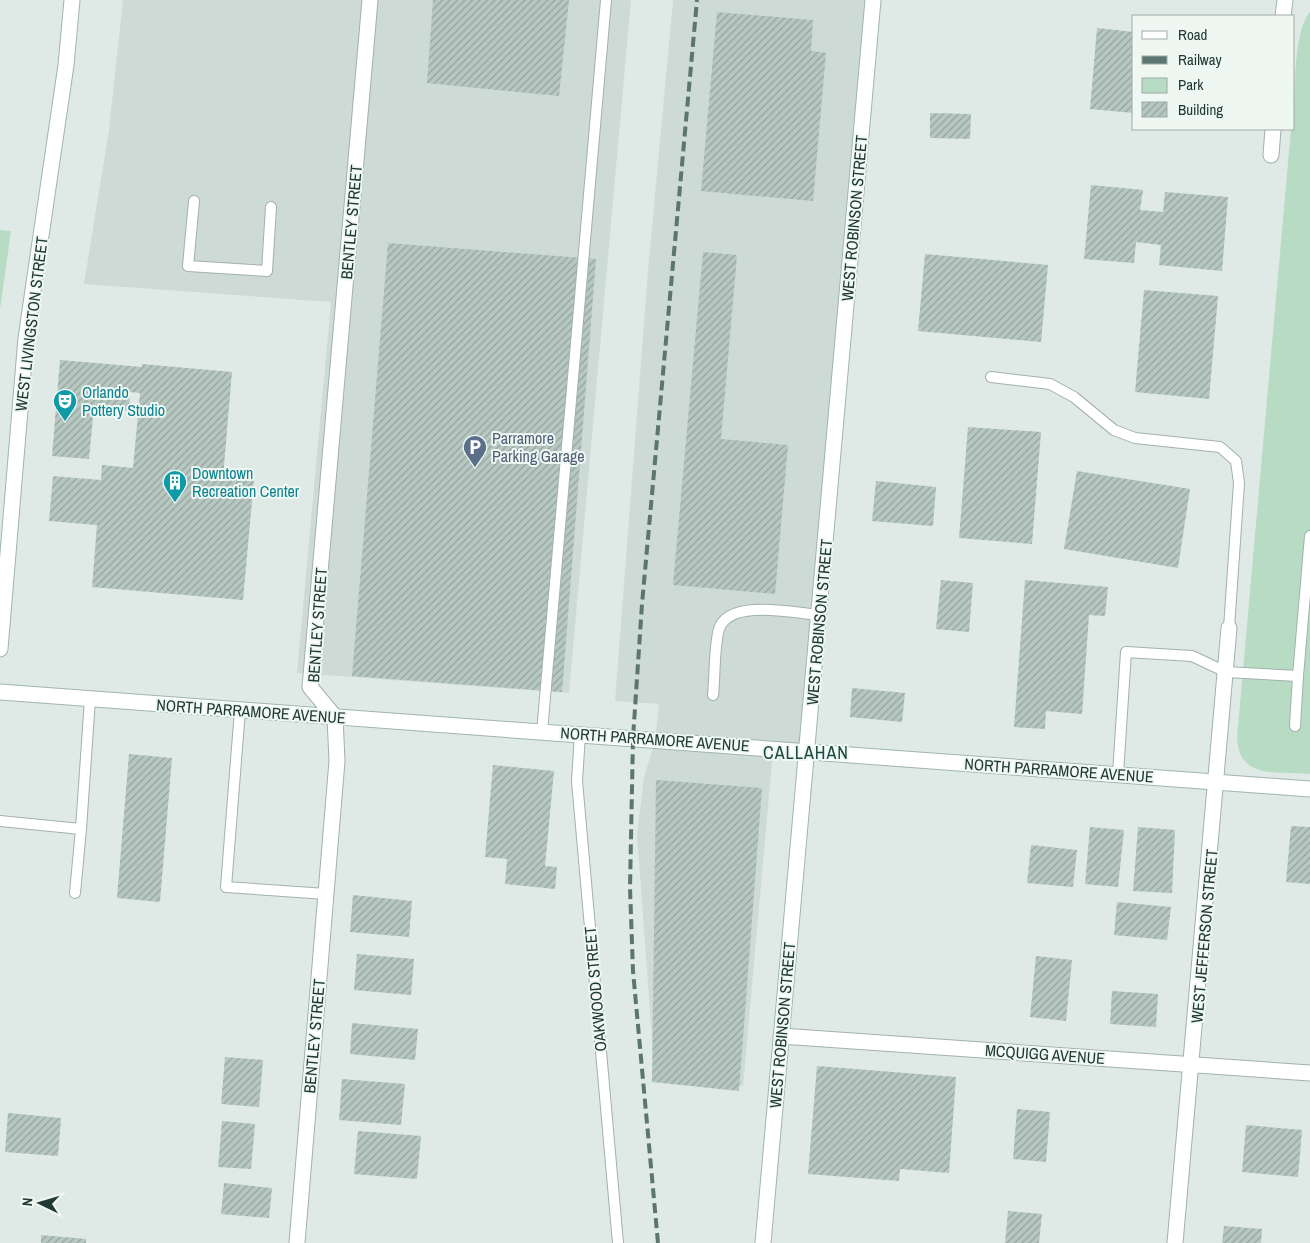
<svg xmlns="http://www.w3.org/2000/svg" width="1310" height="1243" font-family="'Archivo Narrow',sans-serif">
<defs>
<pattern id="building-hatch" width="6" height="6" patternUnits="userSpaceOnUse" patternTransform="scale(1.25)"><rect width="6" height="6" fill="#b7c7c2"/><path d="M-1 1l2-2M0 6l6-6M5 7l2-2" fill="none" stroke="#94a39e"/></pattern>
</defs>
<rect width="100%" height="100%" fill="#dfeae6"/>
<!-- built -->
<path fill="#cddad5" d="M123,0H631L569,693L297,673L331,302L84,284L109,130Z
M673,0H875L800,751H773L743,1086L655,1079L637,834L644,777L655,741L659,704L615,701L648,271Z"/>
<!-- park -->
<path fill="#b8dbc4" d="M1310,12V774C1277,771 1239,780 1237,738L1291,129H1294C1294,104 1293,29 1310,12Z
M0,230L11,231L0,309Z"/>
<!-- building -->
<path fill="url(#building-hatch)" d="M433,0H569L559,96L427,83Z
M717,12L813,20L811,51L826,53L813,201L701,191Z
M1097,28L1134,32V113L1090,109Z
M930,113L971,114L970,139L930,138Z
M1091,185L1143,190L1140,210L1163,212L1165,192L1228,197L1222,271L1159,265L1161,245L1136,242L1134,263L1084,259Z
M388,243L596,259L562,692L352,676Z
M703,252L737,255L721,439L788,445L775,594L673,585Z
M925,254L1048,265L1041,342L918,331Z
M1144,290L1218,296L1209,399L1135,392Z
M60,360L142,367V364L232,372L223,477L254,479L243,600L92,587L97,525L49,521L53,476L101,480L102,465L133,468L140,393L130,392L129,411L94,407L89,459L52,456Z
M968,427L1041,432L1032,544L959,538Z
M1077,471L1190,489L1178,568L1064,549Z
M876,481L936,487L933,526L872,521Z
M941,580L973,583L969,632L936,629Z
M1025,580L1108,587L1105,616L1089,615L1082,714L1046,711L1045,729L1014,727Z
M852,688L905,693L902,722L850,717Z
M129,754L172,758L160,902L117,898Z
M493,765L554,771L545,866L557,867L555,889L505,884L507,859L485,857Z
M656,780L762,788L739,1091L652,1082Z
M1291,826L1310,827V884L1286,882Z
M1090,827L1124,830L1118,887L1085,884Z
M1138,827L1175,830L1172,893L1133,891Z
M1031,845L1077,850L1073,887L1027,883Z
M353,895L412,901L409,937L350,932Z
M1117,902L1171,907L1167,940L1114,935Z
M357,954L414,959L411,995L354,990Z
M1036,956L1072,960L1066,1021L1030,1017Z
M1112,991L1158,994L1156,1027L1110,1024Z
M352,1023L418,1029L415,1060L350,1054Z
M225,1057L263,1060L259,1107L221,1104Z
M817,1066L956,1077L949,1173L900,1169L899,1181L808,1174Z
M342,1079L405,1084L401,1125L339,1120Z
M1017,1109L1050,1112L1046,1162L1013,1159Z
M8,1113L61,1118L58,1156L5,1152Z
M222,1121L255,1124L251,1169L218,1167Z
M1246,1125L1302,1130L1298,1177L1242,1172Z
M358,1131L421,1136L417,1179L354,1174Z
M224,1183L272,1188L269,1218L221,1214Z
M1008,1211L1042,1214L1039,1243H1005Z
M1224,1226L1262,1229L1261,1243H1222Z
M41,1235L86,1239V1243H41Z"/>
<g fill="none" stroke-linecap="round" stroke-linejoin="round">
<!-- lane casing -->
<g stroke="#a2b1ad" stroke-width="12">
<path id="lane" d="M194,201L188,266L267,271L271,207
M991,377L1050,384L1074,397L1114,430L1135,438L1220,447L1236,461L1239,483L1229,628
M713,695C715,677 714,646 719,629C729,598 795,613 820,615
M240,710L226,887L326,894
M1295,726L1298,676
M542,732L606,0
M580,734L577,781L618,1243
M1118,774L1126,652L1192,656L1226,672L1298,676L1310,536
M0,821L81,829L90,699
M75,893L81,829"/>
</g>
<!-- street casing -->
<g stroke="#a2b1ad" stroke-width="17">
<path id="street" d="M1283,16L1285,0
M1271,155L1273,129
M781,1036L1310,1073
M297,1243L337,761L335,717L310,687L370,0
M1175,1243L1229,628"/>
</g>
<!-- secondary casing -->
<g stroke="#9fb5af" stroke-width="17">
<path id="secondary" d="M0,649L26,338L66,65L72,0
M0,692L1310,789
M763,1243L873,0"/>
</g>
<!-- lane -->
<use href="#lane" stroke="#fff" stroke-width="10"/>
<!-- street -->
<use href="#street" stroke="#fff" stroke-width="15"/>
<!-- secondary -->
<use href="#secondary" stroke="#fff" stroke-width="15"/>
<!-- rail -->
<path stroke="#5b7570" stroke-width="4" stroke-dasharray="10 5" stroke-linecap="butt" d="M658,1243L633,971L630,888L633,738L642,604L697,0"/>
</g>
<!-- icons -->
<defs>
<g id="theatre-pin" transform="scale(1.25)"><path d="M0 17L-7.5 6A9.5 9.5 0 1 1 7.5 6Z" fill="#0f9aa8" stroke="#eff7f3"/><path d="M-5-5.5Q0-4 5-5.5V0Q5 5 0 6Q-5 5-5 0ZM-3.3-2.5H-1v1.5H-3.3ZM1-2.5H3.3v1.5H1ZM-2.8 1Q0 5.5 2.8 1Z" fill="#fff"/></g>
<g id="parking-pin" transform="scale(1.25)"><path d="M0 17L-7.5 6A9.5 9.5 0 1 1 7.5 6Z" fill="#5c6f8a" stroke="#eff7f3"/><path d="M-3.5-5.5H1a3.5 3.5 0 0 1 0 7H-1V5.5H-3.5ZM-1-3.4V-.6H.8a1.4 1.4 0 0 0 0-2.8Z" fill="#fff"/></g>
<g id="building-pin" transform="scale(1.25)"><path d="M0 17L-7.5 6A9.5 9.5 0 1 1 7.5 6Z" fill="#0f9aa8" stroke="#eff7f3"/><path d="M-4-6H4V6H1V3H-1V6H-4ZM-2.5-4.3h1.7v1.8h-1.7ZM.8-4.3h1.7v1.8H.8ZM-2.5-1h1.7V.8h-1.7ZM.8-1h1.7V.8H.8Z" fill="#fff"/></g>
</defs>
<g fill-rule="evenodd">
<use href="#theatre-pin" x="65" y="401"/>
<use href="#parking-pin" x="475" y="447"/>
<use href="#building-pin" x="175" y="482"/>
</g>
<g text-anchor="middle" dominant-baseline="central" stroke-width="4" stroke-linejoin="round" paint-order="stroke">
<!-- street labels -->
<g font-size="16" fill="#213935" stroke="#eff7f3">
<text transform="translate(854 218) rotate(-85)">WEST ROBINSON STREET</text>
<text transform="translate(351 222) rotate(-85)">BENTLEY STREET</text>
<text transform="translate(31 324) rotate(-83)">WEST LIVINGSTON STREET</text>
<text transform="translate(819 622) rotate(-85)">WEST ROBINSON STREET</text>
<text transform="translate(317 625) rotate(-86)">BENTLEY STREET</text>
<text transform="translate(251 711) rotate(4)">NORTH PARRAMORE AVENUE</text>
<text transform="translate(655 739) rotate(4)">NORTH PARRAMORE AVENUE</text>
<text transform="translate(1059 770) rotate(4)">NORTH PARRAMORE AVENUE</text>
<text transform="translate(1204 936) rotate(-85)">WEST JEFFERSON STREET</text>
<text transform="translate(595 989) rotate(-95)">OAKWOOD STREET</text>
<text transform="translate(782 1025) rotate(-85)">WEST ROBINSON STREET</text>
<text transform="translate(314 1036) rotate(-85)">BENTLEY STREET</text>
<text transform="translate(1045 1054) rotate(4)">MCQUIGG AVENUE</text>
</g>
<!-- culture labels -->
<g font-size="16" fill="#0d838f" stroke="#eff7f3" text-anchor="start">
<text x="82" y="392">Orlando<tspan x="82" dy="18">Pottery Studio</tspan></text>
<text x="192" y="473">Downtown<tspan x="192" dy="18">Recreation Center</tspan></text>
</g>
<!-- service labels -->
<g font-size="16" fill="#4e5e75" stroke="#eff7f3" text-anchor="start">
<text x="492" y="438">Parramore<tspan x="492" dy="18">Parking Garage</tspan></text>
</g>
<!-- neighbourhood labels -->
<g font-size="18" letter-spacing="1" fill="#1d4a43" stroke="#eff7f3">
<text x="806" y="752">CALLAHAN</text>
</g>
</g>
<!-- legend -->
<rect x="1132" y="15" width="162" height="115" fill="#eff7f3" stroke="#9daba7"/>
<rect x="1142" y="31" width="25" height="8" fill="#ffffff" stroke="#9daba7"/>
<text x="1178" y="40" font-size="15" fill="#213935">Road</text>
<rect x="1142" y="56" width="25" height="8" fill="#5b7570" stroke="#9daba7"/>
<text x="1178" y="65" font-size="15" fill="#213935">Railway</text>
<rect x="1142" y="78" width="25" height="15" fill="#b8dbc4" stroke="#9daba7"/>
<text x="1178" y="90" font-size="15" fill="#213935">Park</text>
<rect x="1142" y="102" width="25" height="15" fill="url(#building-hatch)" stroke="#9daba7"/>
<text x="1178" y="115" font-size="15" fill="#213935">Building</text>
<!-- north arrow -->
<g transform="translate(40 1203) rotate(275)" stroke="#eff7f3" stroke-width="4" paint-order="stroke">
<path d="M0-4L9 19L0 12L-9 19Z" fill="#213935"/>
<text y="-8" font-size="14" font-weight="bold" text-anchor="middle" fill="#213935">N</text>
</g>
</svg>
